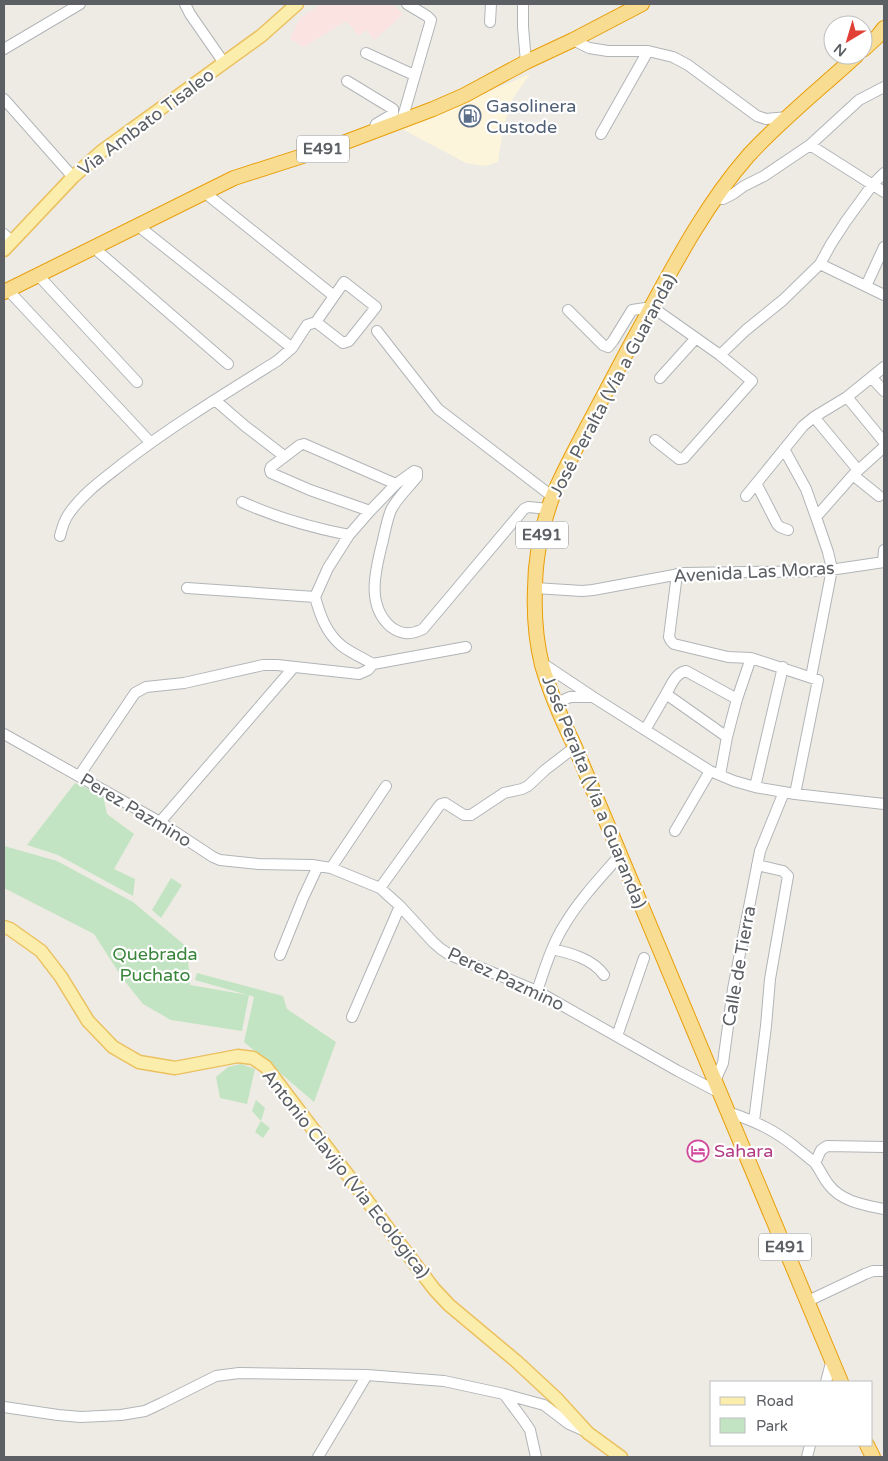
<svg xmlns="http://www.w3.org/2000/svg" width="888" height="1461" font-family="'Varela Round',sans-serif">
<rect width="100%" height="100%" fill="#eeebe4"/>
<!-- commercial -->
<path fill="#fcf4db" d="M530,74L513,98L503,128L498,162L485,166L466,163L402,129Z"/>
<!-- medical -->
<path fill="#fae3e1" d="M320,4H393L403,15L374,40L366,30L359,36L346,21L304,47L290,39L299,19Z"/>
<!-- green -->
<path fill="#c2e4c2" d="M75,783L103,795L107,814L134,834L114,869L135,879L133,896L58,855L27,845Z
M4,846L57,861L133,902L187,947L190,985L248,995L195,980L197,973L283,996L287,1009L336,1042L314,1102L244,1042L254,997L249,995L242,1031L171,1020L143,1004L123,979L94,934L4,888Z
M171,878L182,885L161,918L152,910Z
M241,1064L255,1069L247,1104L220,1098L216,1077L228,1067Z
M256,1100L265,1108L261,1121L270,1128L263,1138L255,1132L261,1121L252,1111Z"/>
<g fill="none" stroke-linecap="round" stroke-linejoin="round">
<!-- minor casing -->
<g stroke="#b1b5b8" stroke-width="12">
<path id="minor" d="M185,4L190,14L224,63
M523,4V27L526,62
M490,22L491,4
M573,40L589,48L608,51H648L673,57L688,65L757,116L766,119L788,117
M4,49L80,4
M366,53L414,75
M347,81L393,109V114L376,124L374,130
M4,99L73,177
M402,120L431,20L427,16L407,4
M601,134L648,51
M810,145L884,192
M204,192L334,296
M716,198L723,199L733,194L744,186L764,176L810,145L859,100L884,87
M137,225L292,348
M4,234L11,241
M93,247L228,364
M820,264L884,295
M38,275L137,382
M344,282L376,307L349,341L343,343L316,322Z
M866,286L884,247
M8,290L150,442
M568,310L603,345L608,347L613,341L632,310L652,307L720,355L752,381L684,458L679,459L655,440
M377,331L438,409L553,497
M720,355L746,330L783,300L820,264L831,244L846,221L873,184L884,173
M660,378L696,338
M872,378L884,391
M847,397L884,442
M216,401L245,426L284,456
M814,417L858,470
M784,449L806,489L816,517
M853,475L884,447
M757,485L777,524L780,527L788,530
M746,496L803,426L814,417L847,397L884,367
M242,502C275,517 313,528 349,535
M370,511L310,490L271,473L270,470L271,467L300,445L304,444L396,484
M60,536C62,528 64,521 68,515C82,494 102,480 121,465C170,427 224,394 277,361L292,348L307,325L316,322
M883,562L884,550
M677,574L669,637L671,641L674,644L728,657L751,658L737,699L727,737
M187,588L315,597
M535,588L582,591L593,590L685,573L823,571L884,562
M751,658L818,680L795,794
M542,663L593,697L710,771L734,781L755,787L795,794L884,804
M373,664L466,647
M811,677L832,569L828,552L816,517L853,475L879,496
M666,694C671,686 675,673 686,671L737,699
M555,704L570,697H593
M645,730L666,694L727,737L720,775
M4,734L160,822L213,857L220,860L258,864L312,865L331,868L380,888L400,906L433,942L441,949L450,955L537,991L678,1071L720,1093
M79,776L135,693L146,687L184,683L263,665H277L359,674L368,670L373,664C363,658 351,653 342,646C326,633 320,615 315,597L328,568L349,535L370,511L396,484L414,471L417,472V477C409,487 397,498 391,510C387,520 385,531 383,540C376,568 365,605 391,627C402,635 411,635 423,629L524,509L528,507L549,509
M755,787L783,667
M160,822L293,668
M675,831L710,771
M331,868L386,786
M380,888L439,806L441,804L445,803L464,815H471L504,793L522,789L528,786L545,770L575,747
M552,949C570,953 593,959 604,975
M280,955L303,898L318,866
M537,991C545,968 552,944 565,924C580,899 601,877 620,855
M352,1017L400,906
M617,1036L644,958
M715,1081L723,1063L733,989L760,851L784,792
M728,1112C757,1122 775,1130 799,1150C804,1154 809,1158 814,1162C820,1169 823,1178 829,1185C842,1202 865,1205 884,1209
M754,1121L766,1026L770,979L788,876L783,871L757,865
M815,1163L821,1150L827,1146L884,1147
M808,1301L865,1274L873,1271H884
M826,1382L832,1359
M504,1394L524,1421L530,1430L536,1457
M4,1407L58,1415L81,1417L121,1415L145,1411L162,1403L216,1376L239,1373L367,1375L444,1381L504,1394L544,1405L569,1424L585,1431
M318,1457L367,1375
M807,1457L810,1445"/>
</g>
<!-- major casing -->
<g stroke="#ebc160" stroke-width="15">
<path id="major" d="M4,250L73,177L102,151L261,36L297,4
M4,927L10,929L41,951L61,977L88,1021L113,1047L139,1062L175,1068L238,1056L253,1058L266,1067L434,1289L449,1305L516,1361L557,1399L588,1433L621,1457"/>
</g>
<!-- highway casing -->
<g stroke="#e89e0a" stroke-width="16">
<path id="highway" d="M863,50L877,37L884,28
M4,292L234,178L343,143L433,109L465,95L526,62L573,40L642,4
M841,1382L575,747C562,720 550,693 542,665C536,641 534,613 535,589C535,559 542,526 552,498C562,474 574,452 586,429C601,401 616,372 631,344C666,281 700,211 748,156C781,120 821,88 857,55
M867,1445L873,1457"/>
</g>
<!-- minor -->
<use href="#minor" stroke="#fff" stroke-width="10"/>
<!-- major -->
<use href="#major" stroke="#fbedac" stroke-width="12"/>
<!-- highway -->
<use href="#highway" stroke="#f8dc91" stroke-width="14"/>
</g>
<!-- icons -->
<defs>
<g id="fuel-ring" transform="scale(1.125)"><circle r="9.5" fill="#fff" stroke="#5c6f8a" stroke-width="1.5"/><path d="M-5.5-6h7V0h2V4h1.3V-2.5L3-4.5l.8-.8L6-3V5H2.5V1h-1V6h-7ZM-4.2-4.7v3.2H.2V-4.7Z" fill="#5c6f8a"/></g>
<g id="hotel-ring" transform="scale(1.125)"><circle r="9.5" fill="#fff" stroke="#d1479c" stroke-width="1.5"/><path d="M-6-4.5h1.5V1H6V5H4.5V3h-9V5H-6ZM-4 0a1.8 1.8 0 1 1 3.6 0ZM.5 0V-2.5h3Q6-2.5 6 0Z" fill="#d1479c"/></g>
</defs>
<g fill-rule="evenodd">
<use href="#fuel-ring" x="470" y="116"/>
<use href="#hotel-ring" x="698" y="1151"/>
</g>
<g text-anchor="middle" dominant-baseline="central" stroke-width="4.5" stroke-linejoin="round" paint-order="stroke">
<!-- shield labels -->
<g fill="#fff" stroke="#8d9092" stroke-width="1">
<rect x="297" y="135.5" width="52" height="27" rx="4"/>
<rect x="516" y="521.5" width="52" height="27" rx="4"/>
<rect x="759" y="1233.5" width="52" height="27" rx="4"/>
</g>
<g font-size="16" font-weight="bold" fill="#5c6064">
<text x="323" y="149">E491</text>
<text x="542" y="535">E491</text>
<text x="785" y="1247">E491</text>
</g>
<!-- service labels -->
<g font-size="18" fill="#4e5e75" stroke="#fff" text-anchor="start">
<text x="486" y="106">Gasolinera<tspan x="486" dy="21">Custode</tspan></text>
</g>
<!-- street labels -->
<g font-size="18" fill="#5c6064" stroke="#fff">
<text transform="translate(146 122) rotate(-37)">Via Ambato Tisaleo</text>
<text transform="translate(613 385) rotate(-62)">José Peralta (Vía a Guaranda)</text>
<text transform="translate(754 572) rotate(-3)">Avenida Las Moras</text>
<text transform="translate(594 792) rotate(68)">José Peralta (Vía a Guaranda)</text>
<text transform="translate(136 810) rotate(31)">Perez Pazmino</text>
<text transform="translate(739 966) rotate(-80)">Calle de Tierra</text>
<text transform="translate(506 979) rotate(25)">Perez Pazmino</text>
<text transform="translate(346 1174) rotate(52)">Antonio Clavijo (Via Ecológica)</text>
</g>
<!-- park labels -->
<g font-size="18" fill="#39853b" stroke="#fff">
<text x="155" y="954">Quebrada<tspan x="155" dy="21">Puchato</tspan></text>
</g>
<!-- hotel labels -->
<g font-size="18" fill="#b23c85" stroke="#fff" text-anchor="start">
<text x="714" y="1151">Sahara</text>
</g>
</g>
<!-- border -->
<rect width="888" height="1461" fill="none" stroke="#5c6064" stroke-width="10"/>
<!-- legend -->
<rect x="710" y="1381" width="162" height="65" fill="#ffffff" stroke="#bebfc1"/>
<rect x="720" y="1397" width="25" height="8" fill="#fbedac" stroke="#bebfc1"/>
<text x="756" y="1406" font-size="15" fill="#5c6064">Road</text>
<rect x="720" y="1418" width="25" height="15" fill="#c2e4c2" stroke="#bebfc1"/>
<text x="756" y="1431" font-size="15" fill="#5c6064">Park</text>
<!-- north arrow -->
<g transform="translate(848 40) rotate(218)"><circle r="24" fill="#ffffff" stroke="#bebfc1"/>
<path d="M0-4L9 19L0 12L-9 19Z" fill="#e14036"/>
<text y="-8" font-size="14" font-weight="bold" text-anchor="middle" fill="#5c6064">N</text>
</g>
</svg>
